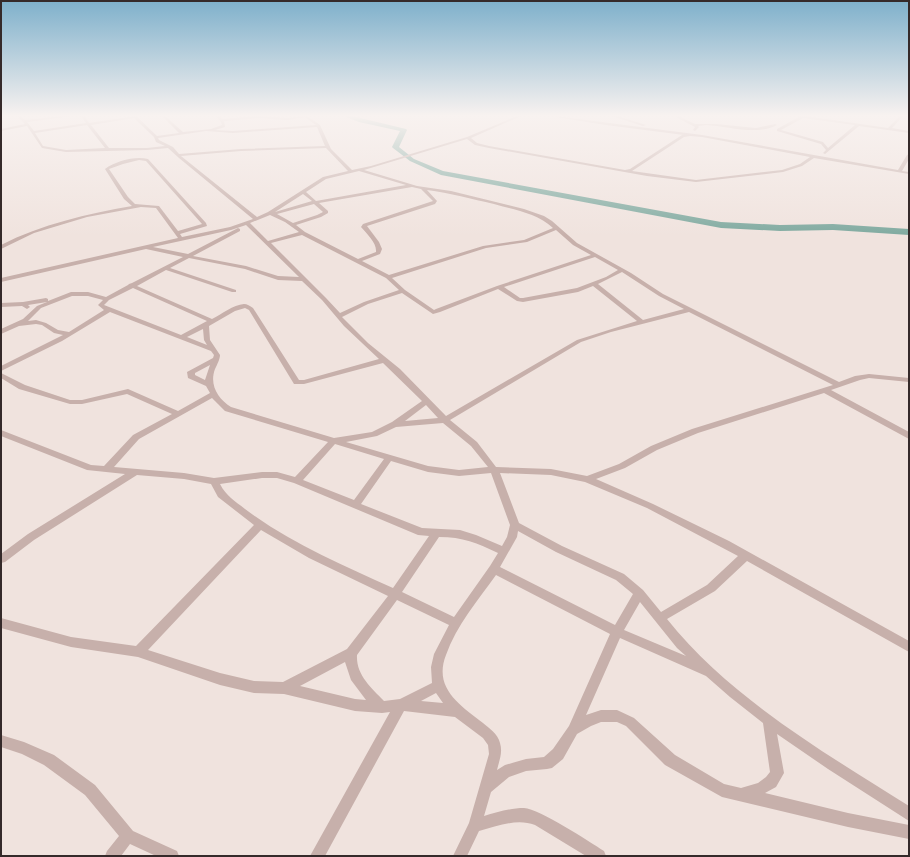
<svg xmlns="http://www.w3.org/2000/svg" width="910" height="857" font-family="Ubuntu,sans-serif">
<rect width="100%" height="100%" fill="#f0e3de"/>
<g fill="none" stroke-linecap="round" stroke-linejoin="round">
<!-- river -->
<path fill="#80aaa0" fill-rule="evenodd" d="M344,116H352L406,129L407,130L399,147L414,159L443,171L721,222L780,225L833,224L909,229V235L833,230L780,231L721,228L441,175L410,161L393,148L392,147L400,131L359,122Z"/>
<!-- street -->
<path fill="#c7b0ab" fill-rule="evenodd" d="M17,116H20L25,120L64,116H72L27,122L34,131L86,123L81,116H84L89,123L136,116L157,136L179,133L162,116H165L183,132L211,129L222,125L221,122L216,116H219L222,119L258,116L287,118L307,116L320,125L331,149L352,170L371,166L467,137L517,116H521L471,138L477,143L489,146L625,170L630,169L682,135H684L606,125L556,117L555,116L702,135L898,170L907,155L909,154V159L902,171L909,172V174L814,158L802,166L783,172L696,182L647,176L489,148L475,145L467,139L364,170L417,186L451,191L524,209L544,216L552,221L577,243L631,273L663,294L839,382L855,376L869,374L909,378V382L869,378L860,380L831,390L909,432V439L824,393L698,433L657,450L625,468L596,479L653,504L729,541L909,641V652L747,561L715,591L667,619C730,698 825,753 909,806V821L828,769L777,734L784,773L776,787L765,793L848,813L909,825V839L848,827L722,797L665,765L626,726L617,722H601L591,726L577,734L563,759L552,768L547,769L526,771L509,777L491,792L484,816C497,812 511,808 524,808C540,809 588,841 604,851L606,856H586L535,825C517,818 498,826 479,831L467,856H453L469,823L489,754L488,745L483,738L455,717L404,711L325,856H310L390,712L382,713L355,711L284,694L254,693L220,685L138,657L71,647L1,628V618L71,637L136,646L254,525L218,497L211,484L184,479L137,475L34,540L5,562L1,563V554L28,534L125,474L87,470L1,436V430L91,465L104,466L133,435L172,414L127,394L82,404H70L19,389L1,378V373L25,385L70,400H82L128,389L178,411L210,393L206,386L188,378L187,372L213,358L214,355L211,351L110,312L62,341L1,371V366L63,335L54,333L42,325L36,324L19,326L1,334V329L23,319L37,306L47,302L28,305L30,307L27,309L22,306L1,307V303L23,302L46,298L48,299V301L71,292H88L106,297L128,285L129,284L132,283L183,257L146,249L1,282V278L178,238L156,208L141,207L87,217L34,233L1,249V245C42,224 87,214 132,206L124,199L105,169C116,161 135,156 148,159L206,223L207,226L180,234L182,237L230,227L253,219L179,158L168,148L147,150L66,152L42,148L27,126L1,131V129L25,124ZM305,117L316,125L233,131L215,130L225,127L224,121L258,118L287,120ZM134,118L154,137L156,142L165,146L147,148H109L91,125ZM87,125L105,148L66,150L43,146L35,133ZM317,127L325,146L241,149L179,154L173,147L159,140L158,138L206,131L233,133ZM690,136L702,137L810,157L800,164L782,170L696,180L632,171L684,137ZM326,148L348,171L323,177L268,212L257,217L181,156L241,151ZM139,160L146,161L202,224L178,231L159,206L135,204L128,197L109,169L123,164ZM359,171L406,185L316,201L306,192L326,179ZM412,187L421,189L433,201L363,224L361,227C367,234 377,243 376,252L358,259L305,232L296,225L321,217L328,213V211L319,203ZM427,190C450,193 472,199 494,204C514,210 537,213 553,228L524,240L483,246L389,275L362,261L380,254L382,249L379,242L367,226L435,204L437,201ZM303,194L312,201L275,212ZM314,204L323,212L317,215L293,223L277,214ZM270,215L285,222L299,232L268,241L250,223ZM246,225L299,277L278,276L246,266L193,256L240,231V229L238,228L188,254L153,247L231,230ZM556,230L573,245L591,255L497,286L436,309L434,310L405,290L392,278L486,248L527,242ZM302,235L386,278L399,290L364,302L340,313L326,298L271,243ZM595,257L618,270L606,277L577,288L523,298H520L504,287ZM189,258L245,269L278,280L302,281L322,300L344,326L379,359L304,380H299L253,308C250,306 247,304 244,304C233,305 222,314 212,319L137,286L166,270L232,292H236V290L170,268ZM622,272L659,296L684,309L643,320L598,284ZM593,286L637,321L577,340L446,416L400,369L368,343L342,317L368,304L402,293L433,314L440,312L498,289L517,301L523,302L578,292ZM133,288L207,321L181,335L104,305L109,300ZM72,296H88L103,300L98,305L104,310L69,332L58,330L46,323L36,320L28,321L41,308ZM245,308L249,310L294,384H304L383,363L422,401L392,422L372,432L334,438L231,407C218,399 209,385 215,369C217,365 220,359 220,355L210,340L209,326L235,311ZM689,312L833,385L692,429L651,446L619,464L587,476L551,469L496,467L477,442L450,420L581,342L611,332ZM203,329L204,340L207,345L187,337ZM210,365L205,380L195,375V373ZM212,398L225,411L328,442L295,477L277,472H262L214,478L184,473L114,467L139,439ZM426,405L438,418L405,421ZM443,423L471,446L488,467L459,470L428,466L346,442L377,436L396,427ZM335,444L384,459L354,500L303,480ZM391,461L428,472L459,476L491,473L510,525L507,537L502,546L476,535L460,530L422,528L361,504ZM500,473L551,475L585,482L647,508L738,556L707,585L661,612L643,590L624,574L562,546L519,523ZM262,478H277L294,483L418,535L429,536L393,588C342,565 290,543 245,509C235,501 226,496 220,484ZM261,530L309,558L388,596L347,649L283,682L254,681L220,673L148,650ZM518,531L556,552L616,580L633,594L615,625L500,567L517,537ZM439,537C463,537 477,543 498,553L490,566L454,617L402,592ZM496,575L610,634L569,726L553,749L544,757L526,759L505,765L497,770C499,761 503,753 500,743C498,734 489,728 483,723C460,705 433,688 446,655C456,626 478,600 496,575ZM397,600L449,625L434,654L431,667L432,683L400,699L384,701C371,687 356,675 357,655ZM640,602L677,648L686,656L624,630ZM620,638L706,676L730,697L763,723L770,772L766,777L758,783L741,788L724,784L675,755L634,718L617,710H601L586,715ZM345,662L351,680L366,700L355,699L300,686ZM436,693L443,703L421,701Z
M612,116H617L646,125L643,126Z
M674,116H678L695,124H716L756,128L775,124L777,125C756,136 728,126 706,125L698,126L699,127L695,131L693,130L695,127Z
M798,116H805L888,128L900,116H903L892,128L909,131V133L859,126L825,154L823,153L826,150L821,144L777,131V129L799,117ZM803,118L855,125L828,148L823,142L781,130Z
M1,735L24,742L54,755L95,785L133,831L177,851L179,856H156L130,844L121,856H105L107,851L119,836L85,795L44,765L22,754L1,747Z"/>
</g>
<!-- sky -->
<linearGradient id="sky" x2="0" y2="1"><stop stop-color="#7eb0cb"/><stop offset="0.49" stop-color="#f8f2f0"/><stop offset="1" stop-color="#f8f2f0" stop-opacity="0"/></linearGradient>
<rect width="910" height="236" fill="url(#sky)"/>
<!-- border -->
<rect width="910" height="857" fill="none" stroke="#352a2a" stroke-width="4"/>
</svg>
